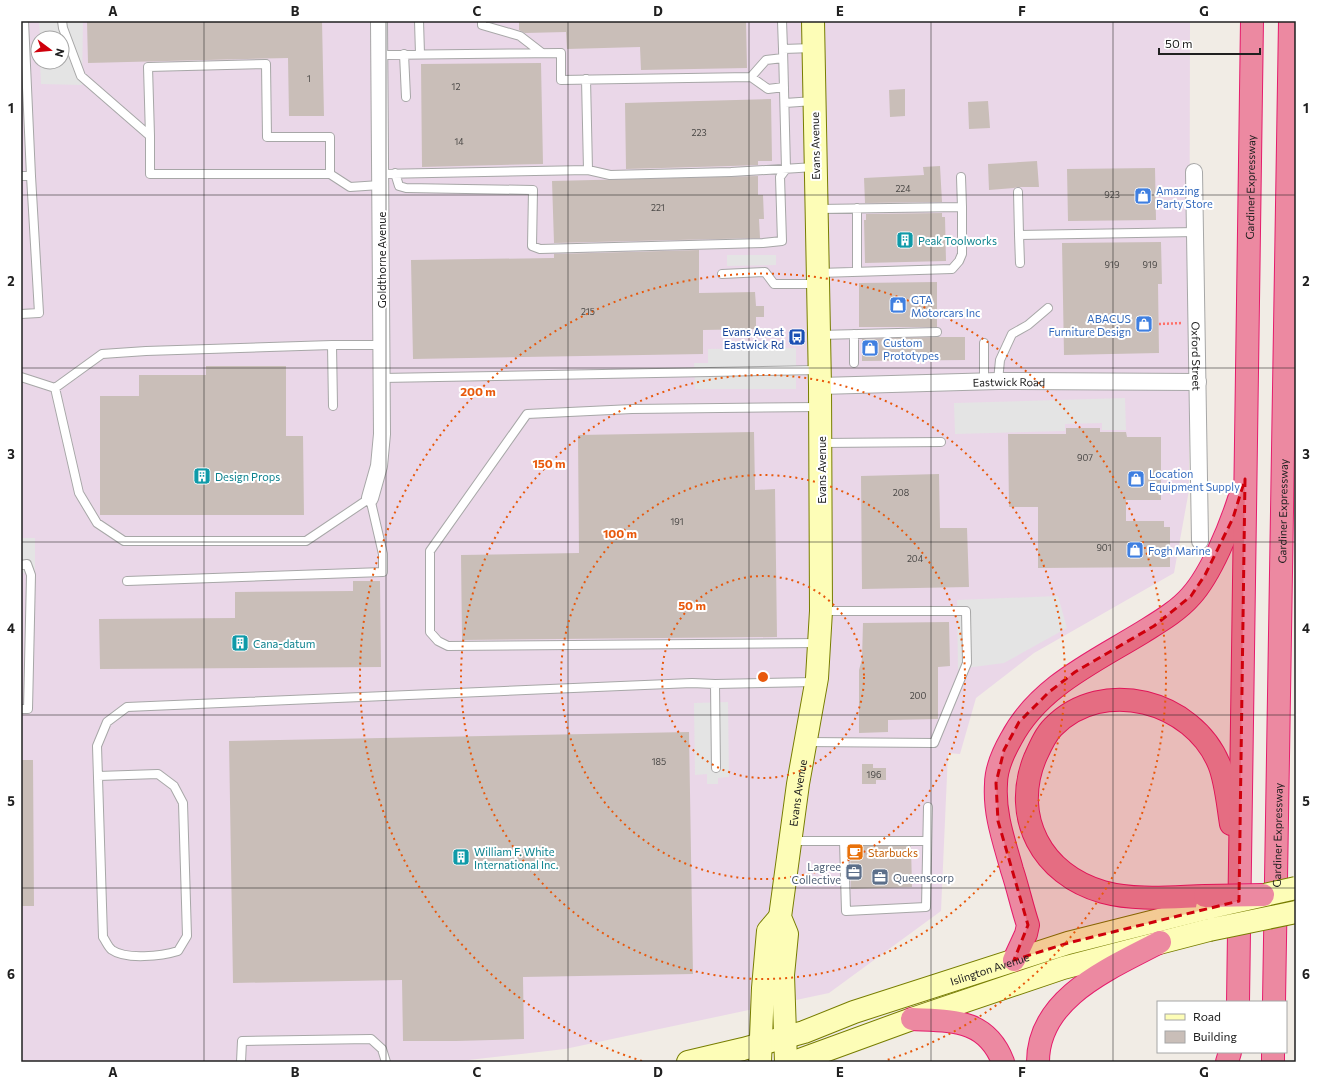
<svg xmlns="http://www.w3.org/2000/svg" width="1317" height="1083" font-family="Commissioner,sans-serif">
<rect width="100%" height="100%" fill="#f1ece5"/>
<!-- industrial -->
<path fill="#ead7e8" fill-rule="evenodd" d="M21,21H1190L1189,490L1174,573L1034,653L976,698L960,754L948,753L941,911L829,993L565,1049L451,1062H21ZM38,38H62V62H38Z"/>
<!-- parking -->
<path fill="#e4e4e4" d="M39,21H83L82,85L41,84L40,62H62V38H40Z
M727,255H776V265L727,266Z
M796,348V389H695L694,363H708V349Z
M1125,398L1126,430H1102V423L1065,424V431L955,434L954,403Z
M21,538H35V573H21Z
M1058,596L1067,628L1004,663L958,669L957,600Z
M728,702L729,777L718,778V784H707V774L695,775L694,703Z"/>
<!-- building -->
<path fill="#c9beb8" d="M87,21H322L324,116H289L288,58L88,63Z
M519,21H746L747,68L641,70L640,47L567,49L566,32L525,33L519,30Z
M541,63L543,164L422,167L421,64Z
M905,89V116L890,117L889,90Z
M771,99L772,161H758V165L731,166L626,169L625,103Z
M988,101L990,128L969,129L968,102Z
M1037,161L1039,187H1017L1014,188L989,190L988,164Z
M940,166L942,202L865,203L864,178L924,175L923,167Z
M1155,168L1156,220L1068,221L1067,169Z
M758,176V195H763L764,219H759L760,238L554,243L552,181Z
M942,213V217H945L946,261L865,263L864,220H866V214Z
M1161,242L1162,284H1158L1159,353L1064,355L1062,243Z
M699,250V293L755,292L756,306H764V317H756V329L703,330V354L413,359L411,260L554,258V254Z
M937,282V327H859V283Z
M938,337H965V360L862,361V339Z
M206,366H286V436H303L304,515H100V396H139V375H206Z
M1066,428H1100V432H1126L1127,437H1161V500H1126V521H1164V527H1170V567L1038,568V507H1009L1008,434H1066Z
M754,432L755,490L775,489L777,637L462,640L461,555L579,553L578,435Z
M939,474L940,528H967L969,587L862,589L861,476Z
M353,581H380L381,667L100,669L99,619L235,618V592L353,591Z
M949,622L950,666L938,667V719L888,720V732L859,733V670L862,659L863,623Z
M689,732L693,974L523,977L524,1039L456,1041H403L402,980L233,983L229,741Z
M21,760H33L34,906H21Z
M862,764H873V768H886V780H876V784H862Z
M850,846H911L912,887L851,889Z"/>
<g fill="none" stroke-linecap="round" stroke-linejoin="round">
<!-- lane casing -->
<g stroke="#a7a7a7" stroke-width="10">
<path id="lane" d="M62,21L63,28L81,76L150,136V174H330L350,187L380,185
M419,21L420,54
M482,21V25L520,36L542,53
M782,21L783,49L813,48
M404,54L406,97
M380,55L561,53V80L751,77L768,89L784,87
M751,77L766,60L783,58
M586,79L588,170
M785,103L814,101
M150,136L148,67L266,64L267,137H330V174
M395,173L399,186L406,188L533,190L532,246L540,249L763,243L782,241L780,177L786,169L783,49
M380,174L588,170L610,175L731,172L815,167
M21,176H31L24,21
M961,177L962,207
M1018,192L1019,235
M818,209L962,207V254L959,261L952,269L819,273
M1020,263L1019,235L1196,232
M857,271V208
M722,274L765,272L774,284H818
M21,314L39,313L31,176
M854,334V363
M820,335L937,332
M984,343V382
M21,377L55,388L79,493L97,523L124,541H306L370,498L383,554V572L127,581
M382,378L819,370
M998,381L1000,360L1012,334L1028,325L1048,308
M55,388L102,354L146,351L332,345
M333,406L332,345H382
M822,443L941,442
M21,565L27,564L31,575L28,709H21
M819,643L448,646L438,641L430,632V551L527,414L632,409L820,407
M806,742L934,743L967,663L966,611H822
M716,768L715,684L815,682
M98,776L158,774L174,786L183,803L187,936L178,951C162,956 126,960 112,950C108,947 106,941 103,937L97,746L107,722L127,707L692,683L715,684
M790,841H844L846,911L926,907L928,807
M844,841H927
M241,1062L242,1041L371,1039L382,1049L386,1062"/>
</g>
<!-- street casing -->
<g stroke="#a7a7a7" stroke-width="18">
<g id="street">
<path id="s1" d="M1194,172L1200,541"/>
<path id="s2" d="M820,386L998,381L1198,382"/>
<path d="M370,498L379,466L382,434L379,21"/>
</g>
</g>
<!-- secondary casing -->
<g stroke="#777d00" stroke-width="24">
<g id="secondary">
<path id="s3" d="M688,1062L743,1049L804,1032L854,1012L1068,943L1207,908"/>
<path d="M760,1062L763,988L768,931L780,917"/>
<path id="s4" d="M786,1062L783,975L787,934L780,917L798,784L817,678L821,611L820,386L813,21"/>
<path d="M794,1062L912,1019L1063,968L1209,930"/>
</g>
</g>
<!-- highway casing -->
<g stroke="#e51c6c" stroke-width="24">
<g id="highway">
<path d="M1205,896C1171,897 1136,901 1103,892C1042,875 1011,817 1035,758C1040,747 1045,735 1053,727C1103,676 1193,701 1219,764C1226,781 1228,806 1231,824"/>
<path d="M1014,960L1026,934L1028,925C1022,907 1018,888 1012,870C1004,841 994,814 996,784C996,768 1003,753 1011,739C1038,687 1094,662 1143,632C1159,622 1178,611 1191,596C1211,574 1230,527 1239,499"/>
<path id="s5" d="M1238,1002L1252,21"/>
<path id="s6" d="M1274,1002L1290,21"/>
<path d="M912,1019C951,1021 986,1018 1003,1062"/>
<path d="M1038,1062C1038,997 1111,968 1160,942"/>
<path d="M1227,1062L1230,1052"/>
<path d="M1273,1062V1052"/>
</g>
</g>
<!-- path -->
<path stroke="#ff6f68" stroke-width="2.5" stroke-dasharray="2 2" stroke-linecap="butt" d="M1159,324L1182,323
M1162,476H1185"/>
<!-- lane -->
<use href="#lane" stroke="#fff" stroke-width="8"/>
<!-- street -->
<use href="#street" stroke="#fff" stroke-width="16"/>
<!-- secondary -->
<use href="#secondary" stroke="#fdfdb7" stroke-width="22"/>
<!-- highway -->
<use href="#highway" stroke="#ec89a1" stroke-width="22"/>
<!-- secondary-bridge casing -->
<g stroke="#777d00" stroke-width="24" stroke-linecap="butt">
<path id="secondary-bridge" d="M1207,908L1296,888
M1209,930L1296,912"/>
</g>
<!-- highway-bridge casing -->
<g stroke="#e51c6c" stroke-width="24" stroke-linecap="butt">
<path id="highway-bridge" d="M1205,896L1263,895"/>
</g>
<!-- secondary-bridge -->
<use href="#secondary-bridge" stroke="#fdfdb7" stroke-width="22"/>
<!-- highway-bridge -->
<use href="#highway-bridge" stroke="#ec89a1" stroke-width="22"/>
</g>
<!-- marked area -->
<path fill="#cf000c" fill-opacity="0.2" stroke="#cf000c" stroke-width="3" stroke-dasharray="8 5" stroke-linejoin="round" d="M1245,479L1239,901L1068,943L1014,960L1028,925L998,821L996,783L1004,750L1019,722L1049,692L1075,672L1154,626L1191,596L1205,575L1233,518Z"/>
<!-- grid -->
<path fill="none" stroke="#202020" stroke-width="1" stroke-opacity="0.55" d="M204,21V1062M386,21V1062M568,21V1062M749,21V1062M931,21V1062M1113,21V1062M21,195H1296M21,368H1296M21,542H1296M21,715H1296M21,888H1296"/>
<!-- distance rings -->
<g fill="none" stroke="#e8590c" stroke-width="2" stroke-dasharray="2 4">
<circle cx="763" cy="677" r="101"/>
<circle cx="763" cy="677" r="202"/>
<circle cx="763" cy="677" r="302"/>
<path d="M642 1061A403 403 0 1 1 884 1061"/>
</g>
<!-- icons -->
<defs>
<g id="shop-square" transform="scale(0.9)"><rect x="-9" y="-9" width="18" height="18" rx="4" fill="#3f7fe0" stroke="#fff"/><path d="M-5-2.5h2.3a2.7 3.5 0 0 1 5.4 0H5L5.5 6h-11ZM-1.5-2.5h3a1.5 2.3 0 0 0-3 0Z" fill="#fff"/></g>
<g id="building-square" transform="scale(0.9)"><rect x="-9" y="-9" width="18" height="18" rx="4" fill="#0f9aa8" stroke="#fff"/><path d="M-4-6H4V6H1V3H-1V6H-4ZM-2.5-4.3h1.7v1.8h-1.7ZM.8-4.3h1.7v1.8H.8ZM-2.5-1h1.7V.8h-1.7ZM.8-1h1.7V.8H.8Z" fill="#fff"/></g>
<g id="bus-square" transform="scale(0.9)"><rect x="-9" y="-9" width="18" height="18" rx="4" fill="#1a4fb4" stroke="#fff"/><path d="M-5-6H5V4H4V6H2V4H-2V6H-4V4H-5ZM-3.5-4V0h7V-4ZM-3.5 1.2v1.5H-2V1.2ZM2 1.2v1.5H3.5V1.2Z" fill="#fff"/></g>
<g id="cafe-square" transform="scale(0.9)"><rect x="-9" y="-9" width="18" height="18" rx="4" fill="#e8710a" stroke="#fff"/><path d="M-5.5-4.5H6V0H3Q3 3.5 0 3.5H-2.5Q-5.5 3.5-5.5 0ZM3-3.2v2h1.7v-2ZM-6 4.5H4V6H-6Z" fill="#fff"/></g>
<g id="office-square" transform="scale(0.9)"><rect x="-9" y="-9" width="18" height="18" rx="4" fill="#5c6f8a" stroke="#fff"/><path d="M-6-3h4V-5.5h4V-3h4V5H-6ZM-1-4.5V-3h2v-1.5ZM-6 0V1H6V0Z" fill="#fff"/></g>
</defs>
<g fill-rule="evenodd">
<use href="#shop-square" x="1143" y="196"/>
<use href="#building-square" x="905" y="240"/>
<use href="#shop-square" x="898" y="305"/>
<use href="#shop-square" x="1144" y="324"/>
<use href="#bus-square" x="797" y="337"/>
<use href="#shop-square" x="870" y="348"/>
<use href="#building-square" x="202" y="476"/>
<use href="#shop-square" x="1136" y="479"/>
<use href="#shop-square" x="1135" y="550"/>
<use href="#building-square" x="240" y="643"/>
<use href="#cafe-square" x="855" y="852"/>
<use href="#building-square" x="461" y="857"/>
<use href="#office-square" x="854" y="872"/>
<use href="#office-square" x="880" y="877"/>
</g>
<g text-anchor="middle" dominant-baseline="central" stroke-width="4" stroke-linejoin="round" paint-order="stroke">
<!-- number labels -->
<g font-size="9" fill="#4a4846">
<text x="309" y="78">1</text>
<text x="456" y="86">12</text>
<text x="699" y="132">223</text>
<text x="459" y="141">14</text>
<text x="903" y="188">224</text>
<text x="1112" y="194">923</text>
<text x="658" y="207">221</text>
<text x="1112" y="264">919</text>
<text x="1150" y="264">919</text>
<text x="588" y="311">215</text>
<text x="1085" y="457">907</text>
<text x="901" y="492">208</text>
<text x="677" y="521">191</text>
<text x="1104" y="547">901</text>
<text x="915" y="558">204</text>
<text x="918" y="695">200</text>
<text x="659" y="761">185</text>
<text x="874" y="774">196</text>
</g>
<!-- street labels -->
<g font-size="11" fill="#202020" stroke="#fff">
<text transform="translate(815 146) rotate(-91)">Evans Avenue</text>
<text stroke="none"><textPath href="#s5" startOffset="815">Gardiner Expressway</textPath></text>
<text transform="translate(381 260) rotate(-90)">Goldthorne Avenue</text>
<text stroke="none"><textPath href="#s1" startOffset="184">Oxford Street</textPath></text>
<text stroke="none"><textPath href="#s2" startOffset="189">Eastwick Road</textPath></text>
<text transform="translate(821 470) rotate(-90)">Evans Avenue</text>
<text stroke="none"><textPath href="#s6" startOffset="491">Gardiner Expressway</textPath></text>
<text stroke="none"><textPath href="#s4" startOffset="272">Evans Avenue</textPath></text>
<text stroke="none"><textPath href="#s6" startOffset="167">Gardiner Expressway</textPath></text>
<text stroke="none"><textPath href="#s3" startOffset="316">Islington Avenue</textPath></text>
</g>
<!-- shop labels -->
<g font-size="11" fill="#366cbe" stroke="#fff" text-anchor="start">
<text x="1156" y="190">Amazing<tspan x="1156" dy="13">Party Store</tspan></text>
<text x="911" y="299">GTA<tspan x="911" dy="13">Motorcars Inc</tspan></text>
<text x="1131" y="318" text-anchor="end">ABACUS<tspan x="1131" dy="13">Furniture Design</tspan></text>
<text x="883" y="342">Custom<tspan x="883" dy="13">Prototypes</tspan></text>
<text x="1149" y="473">Location<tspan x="1149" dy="13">Equipment Supply</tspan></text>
<text x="1148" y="550">Fogh Marine</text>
</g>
<!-- culture labels -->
<g font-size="11" fill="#0d838f" stroke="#fff" text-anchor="start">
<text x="918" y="240">Peak Toolworks</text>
<text x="215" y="476">Design Props</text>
<text x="253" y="643">Cana-datum</text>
<text x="474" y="851">William F. White<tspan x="474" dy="13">International Inc.</tspan></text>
</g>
<!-- transit labels -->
<g font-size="11" fill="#164399" stroke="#fff" text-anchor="end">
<text x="784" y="331">Evans Ave at<tspan x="784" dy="13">Eastwick Rd</tspan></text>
</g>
<!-- food labels -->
<g font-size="11" fill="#c56008" stroke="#fff" text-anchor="start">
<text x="868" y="852">Starbucks</text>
</g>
<!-- service labels -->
<g font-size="11" fill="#4e5e75" stroke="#fff" text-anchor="end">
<text x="841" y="866">Lagree<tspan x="841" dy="13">Collective</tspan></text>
<text x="893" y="877" text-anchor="start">Queenscorp</text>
</g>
</g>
<circle cx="763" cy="677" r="6" fill="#e8590c" stroke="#fff" stroke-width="2"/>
<g font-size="12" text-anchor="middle" font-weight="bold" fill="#e8590c" stroke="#fff" stroke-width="4" stroke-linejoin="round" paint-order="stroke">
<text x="478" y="396">200 m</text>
<text x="549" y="468">150 m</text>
<text x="620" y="538">100 m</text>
<text x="692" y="610">50 m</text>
</g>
<!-- border -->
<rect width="1317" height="1083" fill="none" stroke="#ffffff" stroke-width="44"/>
<!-- legend -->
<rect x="1157" y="1001" width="130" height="52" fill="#ffffff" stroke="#a6a6a6"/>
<rect x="1165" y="1014" width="20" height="6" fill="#fdfdb7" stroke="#a6a6a6"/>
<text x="1193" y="1021" font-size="12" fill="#202020">Road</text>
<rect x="1165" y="1031" width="20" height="12" fill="#c9beb8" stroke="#a6a6a6"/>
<text x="1193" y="1041" font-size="12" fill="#202020">Building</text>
<!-- north arrow -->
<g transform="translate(50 50) rotate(106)"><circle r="19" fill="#ffffff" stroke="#a6a6a6"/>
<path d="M0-3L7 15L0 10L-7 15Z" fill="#cf000c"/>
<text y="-6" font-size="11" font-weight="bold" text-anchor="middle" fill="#202020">N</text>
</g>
<!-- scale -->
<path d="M1159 48v6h101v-6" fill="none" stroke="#202020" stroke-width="2"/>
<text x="1165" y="48" font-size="12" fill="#202020" stroke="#ffffff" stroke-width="3" paint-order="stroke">50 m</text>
<rect x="22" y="22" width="1273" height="1039" fill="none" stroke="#202020" stroke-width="1.5"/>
<g font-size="13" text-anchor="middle" font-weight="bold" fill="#202020">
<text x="113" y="16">A</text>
<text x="295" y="16">B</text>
<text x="477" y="16">C</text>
<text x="658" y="16">D</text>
<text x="840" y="16">E</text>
<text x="1022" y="16">F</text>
<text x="1204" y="16">G</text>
<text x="11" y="113">1</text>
<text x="1306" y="113">1</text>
<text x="11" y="286">2</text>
<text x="1306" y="286">2</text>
<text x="11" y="459">3</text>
<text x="1306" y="459">3</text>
<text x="11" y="633">4</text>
<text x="1306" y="633">4</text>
<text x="11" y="806">5</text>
<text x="1306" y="806">5</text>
<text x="11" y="979">6</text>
<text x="1306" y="979">6</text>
<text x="113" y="1077">A</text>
<text x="295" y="1077">B</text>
<text x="477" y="1077">C</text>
<text x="658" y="1077">D</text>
<text x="840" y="1077">E</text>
<text x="1022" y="1077">F</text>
<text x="1204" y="1077">G</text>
</g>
</svg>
